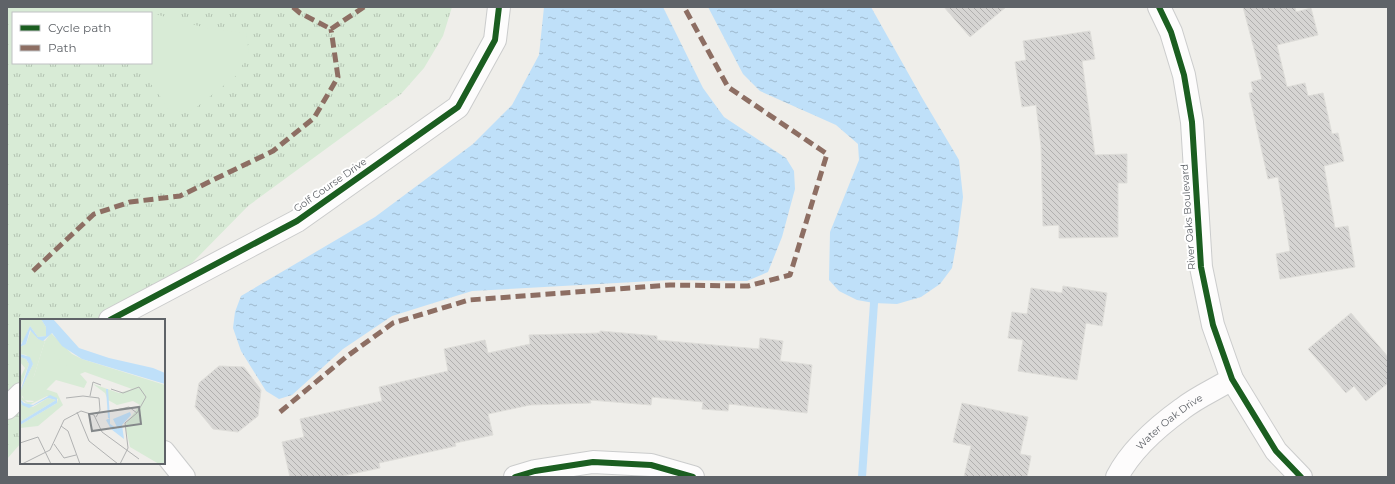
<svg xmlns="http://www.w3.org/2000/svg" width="1395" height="484" font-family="Montserrat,sans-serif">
<defs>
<pattern id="grass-tufts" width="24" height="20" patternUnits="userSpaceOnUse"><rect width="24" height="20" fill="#d8ebd6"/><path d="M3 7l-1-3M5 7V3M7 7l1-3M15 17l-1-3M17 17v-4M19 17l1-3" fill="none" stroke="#b2c2b1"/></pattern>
<pattern id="water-ripples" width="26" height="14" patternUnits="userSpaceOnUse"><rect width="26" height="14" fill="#bfe0f9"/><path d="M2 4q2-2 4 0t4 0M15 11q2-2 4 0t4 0" fill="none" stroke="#9eb9cd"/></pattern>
<pattern id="building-back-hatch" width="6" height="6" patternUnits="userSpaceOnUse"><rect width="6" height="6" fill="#d6d5d3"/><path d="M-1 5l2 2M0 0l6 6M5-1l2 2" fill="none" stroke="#b1b0af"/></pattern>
</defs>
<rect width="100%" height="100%" fill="#efeeea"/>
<!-- grass -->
<path fill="url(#grass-tufts)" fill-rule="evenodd" d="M7,7H452L443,36L424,68L401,94L248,206L136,320H21V443L7,459ZM13,13H151V63H13Z"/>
<!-- park -->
<path fill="#d8ebd6" d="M151,13L206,28L246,33L249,53L237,75L193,110L179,112L168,109L162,99L135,63H151Z"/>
<!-- water -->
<path fill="url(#water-ripples)" d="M544,7H663L703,88L724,117L786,158L794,171L795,189L782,237L768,272L747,281L671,280L472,291L392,316L343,349L292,395L279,399L266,391L241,351L233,328L235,312L241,296L375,217L473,144L512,105L539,55Z
M708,7H871L921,96L959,160L963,197L958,235L952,268L940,284L921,297L897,304L874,303L857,300L839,291L829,280L830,232L859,160L858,144L836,125L760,91L743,74Z"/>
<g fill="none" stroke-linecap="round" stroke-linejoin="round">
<!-- stream -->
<path stroke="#bfe0f9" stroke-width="8" d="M862,477L874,303"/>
</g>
<!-- building -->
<path fill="url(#building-back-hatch)" stroke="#deddd9" d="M944,7H1006L970,37Z
M1243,7H1295L1296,12L1311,8L1318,35L1277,45L1287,87L1305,83L1308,96L1323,93L1332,134L1338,133L1344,161L1324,166L1335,228L1348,226L1355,267L1280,279L1276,254L1290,251L1278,177L1268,179L1249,93L1253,92L1251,82L1262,79Z
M1090,31L1095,59L1082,61L1095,155L1127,154V183H1118V237L1059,238V225L1043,226L1041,146L1036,105L1022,107L1015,62L1026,60L1023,41Z
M1063,286L1107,293L1102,326L1086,323L1077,380L1018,371L1023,340L1008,338L1012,312L1027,314L1031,288L1062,293Z
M1351,313L1388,357V383L1366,401L1354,386L1346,393L1308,349Z
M600,331L657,336V340L759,349L760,338L783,341L780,361L812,365L807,413L729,404L728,411L702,409L703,402L652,397L651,405L590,400L591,403L530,405L488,414L493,435L455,443L456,446L379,463L380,468L338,477H290L282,442L304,437L300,419L382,401L379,387L448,371L444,349L485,340L488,353L530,344L529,335L600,333Z
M219,366L244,367L261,390L258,416L238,432L213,429L195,407L199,383Z
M962,403L1028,417L1020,454L1031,456L1027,477H964L971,446L953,442Z"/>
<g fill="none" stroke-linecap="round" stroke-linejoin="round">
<!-- minor casing -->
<g stroke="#cbcccc" stroke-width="24">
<g id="minor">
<path d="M1159,7L1171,32L1184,75L1192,122L1201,267L1213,325L1232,379L1276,451L1301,477"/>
<path d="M110,320L297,221L458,107L495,40L499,7"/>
<path d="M7,408L21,394"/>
<path d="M164,452L184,477"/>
<path d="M515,477L535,471L593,462L651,465L693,477"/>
<path id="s1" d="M1117,477C1131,450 1157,427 1182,409C1197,397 1216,389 1232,379"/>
</g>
</g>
<!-- minor -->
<use href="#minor" stroke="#fdfcfc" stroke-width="22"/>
<!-- quiet -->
<path stroke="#8d6e63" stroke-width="5" stroke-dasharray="10 5" stroke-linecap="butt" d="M293,7L300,13L331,29
M331,29L364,7
M33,271L94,214L130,202L180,196L273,151L314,118L338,77L331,29
M280,412L346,357L393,323L469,300L670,285L748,286L790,275L827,154L728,87L684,7"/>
<!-- cycleway casing -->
<g stroke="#fff" stroke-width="8">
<path id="cycleway" d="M1159,7L1171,32L1184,75L1192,122L1201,267L1213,325L1232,379L1276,451L1301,477
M110,320L297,221L458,107L495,40L499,7
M515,477L535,471L593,462L651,465L693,477"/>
</g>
<!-- cycleway -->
<use href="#cycleway" stroke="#1b5e20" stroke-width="6"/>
</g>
<g text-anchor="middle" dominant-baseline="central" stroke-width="4" stroke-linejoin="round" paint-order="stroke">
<!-- street labels -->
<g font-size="10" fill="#5f6368" stroke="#fff">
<text transform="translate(330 185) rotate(-35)">Golf Course Drive</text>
<text transform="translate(1188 217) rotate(-94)">River Oaks Boulevard</text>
<text stroke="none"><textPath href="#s1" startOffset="77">Water Oak Drive</textPath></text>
</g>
</g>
<!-- overview -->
<g transform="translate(20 319)">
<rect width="145" height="145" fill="#efeeea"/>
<path d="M31,14L52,35L62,40L145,66V145H139L110,128L105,106L120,86L113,82L97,86L88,81L85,74L73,65L99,74L112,70L65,53L60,55L67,63L64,69L36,61L15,82L4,81L2,74L14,57L25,22Z" fill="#d8ebd6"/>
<path d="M0,0H21L26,8V17L18,18L10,7L3,23L0,24ZM11,11L18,20L25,22L14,57L2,78L7,83H13L25,70L37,74L43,86L18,107L0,109V106L37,84L38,80L27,77L9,86L0,80V73L13,45L6,36L0,35V28L6,25ZM0,38L6,40L9,45L0,69V59L5,49L0,43ZM28,79L36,81L0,103V84L13,88Z" fill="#d8ebd6"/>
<path d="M33,25L53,45L54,48H48L38,39L30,29Z" fill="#d8ebd6"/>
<path d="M21,0H33L59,29L89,39L133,49L145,54V65L62,40L42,27L32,14L23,22L18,20L10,11L6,25L0,28L10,7L18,18L26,17V8ZM0,35L10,38L13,45L0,73L9,45L6,40L0,38ZM30,76L37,79V84L0,106V103L36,81L28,79L9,89L2,86L0,80L4,84L13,86ZM110,93L111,96L102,106L104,120L91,110L86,101L90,99V105L98,110L93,100Z" fill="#bfe0f9"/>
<path fill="none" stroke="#bfe0f9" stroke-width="2" d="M87,70L89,99"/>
<path fill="none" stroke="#b1b2b2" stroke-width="1" d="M91,70L103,74L119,68L126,78L117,94L105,104L108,129L100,145M70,77L73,63L81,66M46,79L63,77L79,79L80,91L76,98M92,92L109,88L117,94M57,93L69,122L98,145M41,107L48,112L60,145M0,124L18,118L31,145M34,125L44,139L56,136M2,145L30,131L44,101L61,92L74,96L82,113L119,140"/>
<path fill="#84888a" fill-opacity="0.15" stroke="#84888a" stroke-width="2" d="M119,88L121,105L72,112L69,95Z"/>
<rect width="145" height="145" fill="none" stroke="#5f6368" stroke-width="2"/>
</g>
<!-- border -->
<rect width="1395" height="484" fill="none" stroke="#5f6368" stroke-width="16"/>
<!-- legend -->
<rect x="12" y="12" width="140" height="52" fill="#ffffff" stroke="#bfc1c3"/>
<rect x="20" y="25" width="20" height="6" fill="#1b5e20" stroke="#bfc1c3"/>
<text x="48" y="32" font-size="12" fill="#5f6368">Cycle path</text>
<rect x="20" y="45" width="20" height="6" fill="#8d6e63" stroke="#bfc1c3"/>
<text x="48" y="52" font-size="12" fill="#5f6368">Path</text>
</svg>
